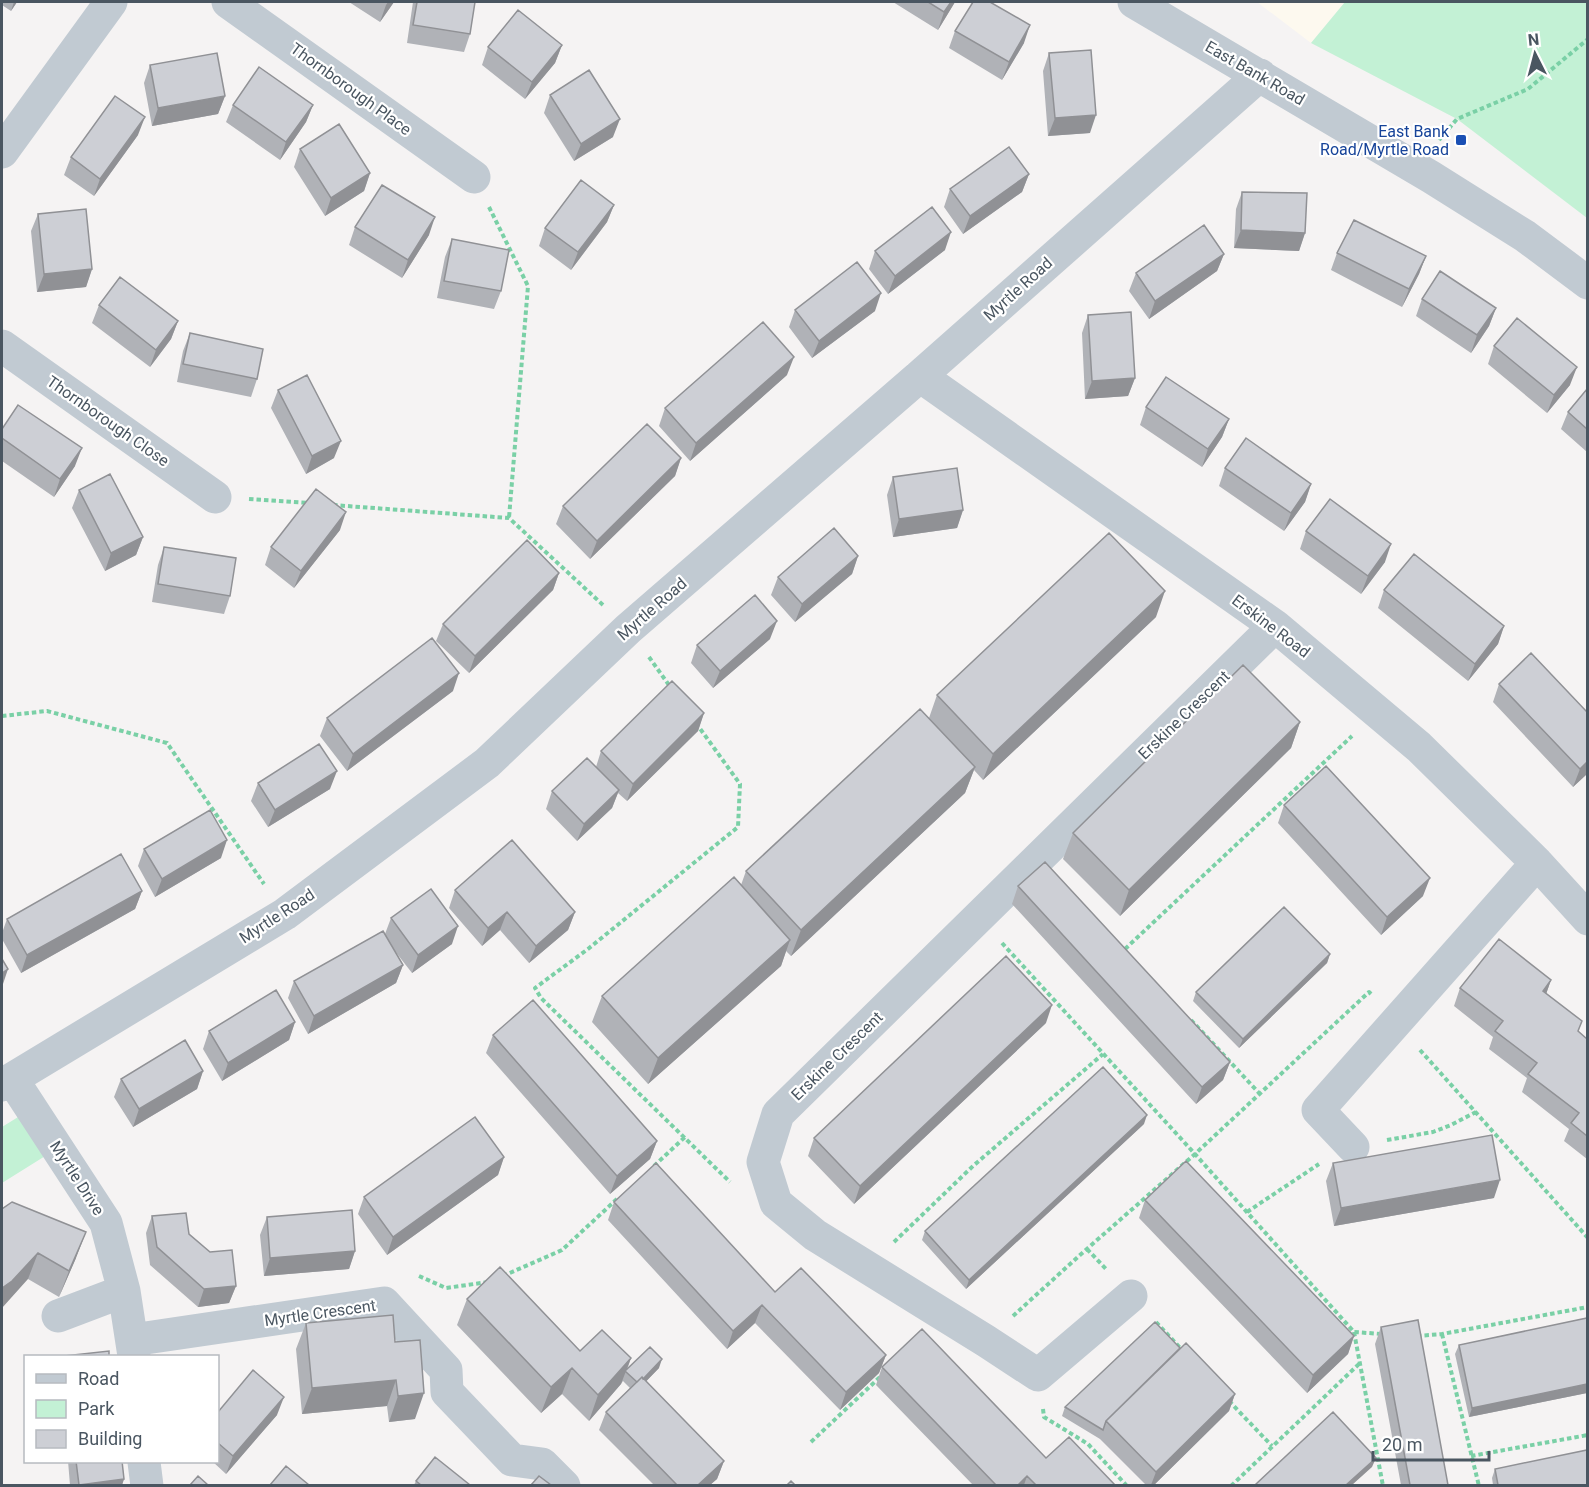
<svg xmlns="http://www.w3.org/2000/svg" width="1589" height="1487" font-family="Roboto,sans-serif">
<rect width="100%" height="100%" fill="#f5f3f3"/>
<!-- commercial -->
<path fill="#fdf9ef" d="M1257,2H1345L1311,43Z"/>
<!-- green -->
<path fill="#c3f1d5" d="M1345,2H1587V218L1457,119L1311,43Z
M31,1109L58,1148L2,1183V1127Z"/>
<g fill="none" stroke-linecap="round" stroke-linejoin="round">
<!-- path -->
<path stroke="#7ad0a6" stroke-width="4" stroke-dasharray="4.5 3" stroke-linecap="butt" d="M1439,140L1457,119L1528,89L1588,39
M489,207L528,286L509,518
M249,499L310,503
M333,505L509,518L603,605
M649,657L671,688
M2,716L47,711L167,743L264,884
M696,723L740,784L738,827L588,949L535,988L541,998L730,1182
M1002,943L1195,1154L1354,1332L1382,1334
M1125,949L1352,736
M1191,1020L1260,1094
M1420,1050L1588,1238
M1387,1140L1433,1132L1451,1125L1476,1112
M654,1166L685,1137
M1247,1212L1319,1164
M894,1242L973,1166L1103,1054
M1087,1249L1107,1270
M419,1276L446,1288L488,1282
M503,1276L562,1250L617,1199
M1013,1316L1080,1255L1195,1154L1369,992L1371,994
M1156,1322L1183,1351
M1354,1332L1383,1486
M1442,1334L1479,1486
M1417,1336L1442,1334L1588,1307
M1229,1401L1272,1446
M1043,1409L1044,1417L1088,1444L1127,1486
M811,1442L880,1377
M1471,1456L1588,1435
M1231,1486L1360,1363"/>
<!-- minor -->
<path stroke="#c1cad2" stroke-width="33" d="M228,2L474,177
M1134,2L1431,177L1525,236L1588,283
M2,152L111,2
M2,346L215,497
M920,376L1275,626L1419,747L1537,863L1588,919
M12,1079L106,1223L124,1291L134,1356
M2,1085L285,914L487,763L628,629L920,376L1260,75
M1353,1147L1318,1110L1537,863
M1131,1296L1038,1375L986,1341L815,1235L776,1203L763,1162L778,1114L1275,626
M58,1316L124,1291
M132,1340L384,1303L446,1370L447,1392L512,1460L542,1464L564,1486
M144,1462L147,1486"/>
</g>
<!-- wall -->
<path fill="#b0b2b7" d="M2,2H17L11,11L2,5Z
M349,2H394L380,22Z
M413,2H475L470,34L464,52L407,43Z
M893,2H955L938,30Z
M955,31L1024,43L1002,80L949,48Z
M562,45L555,63L525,99L482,65L488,47Z
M1049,53L1090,133L1048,136L1043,71Z
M150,65L225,96L218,114L152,126L144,83Z
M550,95L613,137L574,161L544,113Z
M233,105H313L306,122L280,160L226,122Z
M138,135L94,196L64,175L71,157Z
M300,149L370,173L364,191L325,216L294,167Z
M1029,174L1022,192L963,234L944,207L950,189Z
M1242,192L1305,233L1299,251L1234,248L1236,209Z
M614,205L607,222L571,270L539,246L545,228Z
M38,214L92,269L86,287L37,292L31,231Z
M355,227L429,235L402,278L349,245Z
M452,239L501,291L494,309L437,298L445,257Z
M945,250L888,294L869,269L875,251Z
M1337,253L1426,256L1419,274L1402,307L1331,270Z
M1224,254L1217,271L1149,319L1129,291L1136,273Z
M1422,299L1496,308L1489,326L1471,353L1416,316Z
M99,305L178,321L171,339L150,367L92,323Z
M795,310L875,311L812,358L789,327Z
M1088,315L1135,378L1128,396L1085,399L1082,333Z
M190,333L257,379L251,397L177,382L183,351Z
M1494,346L1570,385L1547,413L1488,364Z
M787,375L690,461L659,426L665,408Z
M1587,389V452L1561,429L1568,412Z
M278,390L334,458L306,474L271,408Z
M1146,407L1229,419L1222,437L1202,467L1140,425Z
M2,429L75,466L54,497L2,461Z
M681,458L675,476L590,559L556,524L563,506Z
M1225,468L1311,484L1305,502L1284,531L1219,486Z
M893,477L963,510L957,528L893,537L887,495Z
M79,490L143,537L136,555L105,571L72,508Z
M340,530L294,588L265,565L271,547Z
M1306,531L1385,562L1361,594L1300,549Z
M164,547L230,596L224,614L152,602L158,565Z
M858,556L852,574L795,622L771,595L778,577Z
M559,573L553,590L469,673L436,641L443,624Z
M1384,590L1504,626L1498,644L1468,681L1378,608Z
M1156,617L983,780L974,770L965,793L791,956L786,951L781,966L648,1084L592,1022L602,996L741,885L746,871L929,718L937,695Z
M770,639L713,688L691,663L697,645Z
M1499,684L1587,774L1573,787L1493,702Z
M453,691L347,771L320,736L327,718Z
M704,713L698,731L627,801L618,793L612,808L577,841L546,809L552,791L596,767L601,751Z
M1300,722L1291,748L1120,916L1063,859L1073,833Z
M258,783L330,789L268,827L251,801Z
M1284,805L1423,896L1381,935L1278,823Z
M144,849L221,858L155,897L138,866Z
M1018,886L1230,1062L1223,1080L1196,1104L1012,904Z
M455,890L575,912L568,930L529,963L500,930L482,946L449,908Z
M142,891L135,909L21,973L2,939V933L7,919Z
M391,918L452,944L412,973L391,946L403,965L396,983L308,1034L288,998L294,981L385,934Z
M1330,954L1327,963L1239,1048L1193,1001L1196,992Z
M1551,980L1546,994L1578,1031L1587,1039V1159L1564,1141L1569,1129L1522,1092L1527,1078L1489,1049L1493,1037L1454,1006L1460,988Z
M295,1022L289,1040L222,1081L203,1049L209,1031Z
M1046,1023L854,1204L808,1156L814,1138Z
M493,1035L657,1141L650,1159L610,1194L486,1053Z
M203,1071L197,1089L133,1127L114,1097L121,1079Z
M1144,1124L966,1289L922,1240L925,1231Z
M504,1157L498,1175L387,1255L358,1214L364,1197Z
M1333,1163L1494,1198L1334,1226L1326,1181Z
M1145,1200L1354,1336L1348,1354L1307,1393L1139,1218Z
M614,1202L886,1355L879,1373L840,1410L755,1323L727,1349L608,1220Z
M2,1209L76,1258L59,1297L28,1279Z
M152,1216L189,1234L236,1286L229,1303L198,1307L150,1265L146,1233Z
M267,1217L355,1251L349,1269L264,1276L260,1235Z
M467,1299L580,1351L631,1358L627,1370L659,1368L646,1381L724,1461L717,1479L710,1485H654L599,1430L606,1412L630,1388L623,1381L621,1384L589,1421L562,1394L541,1413L457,1325Z
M1587,1318V1393L1469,1417L1455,1354L1459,1345Z
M306,1323L395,1342L415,1419L389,1422L387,1406L302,1414L296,1349Z
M1381,1327L1448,1485H1401L1375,1344Z
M1180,1348L1235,1394L1229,1411L1154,1485H1146L1100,1439L1062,1416L1065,1407Z
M882,1367L1046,1458L1115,1485H973L876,1385Z
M218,1412L277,1415L226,1474L212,1461H218Z
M68,1461H122L124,1479L122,1485H70Z
M1495,1469L1587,1485H1493L1492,1478Z
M416,1481L470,1485H414Z"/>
<!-- shaded-wall -->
<path fill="#909195" d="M14,2H17L11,11Z
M388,2H394L380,22L386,5Z
M951,2H955L938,30L944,12Z
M1030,25L1024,43L1002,80L1009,62Z
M562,45L555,63L525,99L532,82Z
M225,96L218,114L152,126L158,108Z
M313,105L306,122L280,160L286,142Z
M1096,115L1090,133L1048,136L1055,118Z
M145,117L138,135L94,196L100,179Z
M620,119L613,137L574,161L581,144Z
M370,173L364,191L325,216L331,198Z
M1029,174L1022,192L963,234L970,216Z
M614,205L607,222L571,270L578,252Z
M435,217L429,235L402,278L408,260Z
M1241,230L1305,233L1299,251L1234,248Z
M951,232L945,250L888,294L895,276Z
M1224,254L1217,271L1149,319L1155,301Z
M1426,256L1419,274L1402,307L1409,289Z
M92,269L86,287L37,292L44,274Z
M881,293L875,311L812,358L819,341Z
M1496,308L1489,326L1471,353L1477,335Z
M178,321L171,339L150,367L156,350Z
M794,357L787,375L690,461L696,443Z
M1577,367L1570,385L1547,413L1554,395Z
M1135,378L1128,396L1085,399L1092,381Z
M1229,419L1222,437L1202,467L1208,449Z
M341,441L334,458L306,474L312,456Z
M82,448L75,466L54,497L60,479Z
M681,458L675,476L590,559L597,541Z
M1311,484L1305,502L1284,531L1291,513Z
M963,510L957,528L893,537L899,519Z
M346,512L340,530L294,588L301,571Z
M143,537L136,555L105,571L111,553Z
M1391,544L1385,562L1361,594L1368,576Z
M858,556L852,574L795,622L802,604Z
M559,573L553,590L469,673L475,656Z
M1165,591L1156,617L983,780L993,754Z
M777,621L770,639L713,688L720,671Z
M1504,626L1498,644L1468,681L1475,664Z
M459,673L453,691L347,771L353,754Z
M704,713L698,731L627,801L633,784Z
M1300,722L1291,748L1120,916L1129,890Z
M1587,762V774L1573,787L1580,769Z
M975,767L965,793L791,956L801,930Z
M337,771L330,789L268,827L275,810Z
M619,790L612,808L577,841L584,824Z
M227,840L221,858L155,897L162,879Z
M1430,878L1423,896L1381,935L1387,917Z
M142,891L135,909L21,973L27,955Z
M507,912L500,930L482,946L488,928Z
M575,912L568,930L529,963L536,946Z
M458,926L452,944L412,973L418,955Z
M790,940L781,966L648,1084L658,1058Z
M1330,954L1327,963L1239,1048L1243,1039Z
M403,965L396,983L308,1034L314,1016Z
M8,969L2,987V973Z
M1551,980L1545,997L1543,991Z
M1052,1005L1046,1023L854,1204L860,1186Z
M295,1022L289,1040L222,1081L228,1063Z
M1230,1062L1223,1080L1196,1104L1202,1087Z
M203,1071L197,1089L133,1127L139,1109Z
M1147,1115L1144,1124L966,1289L969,1280Z
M657,1141L650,1159L610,1194L617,1176Z
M504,1157L498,1175L387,1255L393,1237Z
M1500,1180L1494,1198L1334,1226L1341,1208Z
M86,1232L76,1258L59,1297L69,1271Z
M355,1251L349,1269L264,1276L270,1258Z
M38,1253L28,1279L2,1308V1288Z
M236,1286L229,1303L198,1307L204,1289Z
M762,1305L755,1323L727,1349L733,1331Z
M1354,1336L1348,1354L1307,1393L1313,1375Z
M886,1355L879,1373L840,1410L846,1392Z
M631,1358L621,1384L589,1421L598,1395Z
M662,1359L659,1368L635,1393L638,1383Z
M572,1368L562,1394L541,1413L551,1387Z
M396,1380L387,1406L302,1414L312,1388Z
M1587,1384V1393L1469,1417L1472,1408Z
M424,1393L415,1419L389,1422L398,1396Z
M1235,1394L1229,1411L1154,1485H1151L1156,1472Z
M284,1397L277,1415L226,1474L233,1456Z
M1376,1458L1372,1467L1352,1485H1346Z
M724,1461L717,1479L710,1485H698Z
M1027,1476L1024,1485H1018Z
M124,1479L122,1485H79Z"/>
<!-- building -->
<path fill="#cdcfd5" stroke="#909195" stroke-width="1.5" d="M417,2H475L470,34L413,25Z
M928,2H951L944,12Z
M973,2H990L1030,25L1009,62L955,31Z
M518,10L562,45L532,82L488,47Z
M1091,50L1096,115L1055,118L1049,53Z
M217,53L225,96L158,108L150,65Z
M259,67L313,105L286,142L233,105Z
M589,70L620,119L581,144L550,95Z
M115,96L145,117L100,179L71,157Z
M339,124L370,173L331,198L300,149Z
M1009,147L1029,174L970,216L950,189Z
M581,180L614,205L578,252L545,228Z
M382,185L435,217L408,260L355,227Z
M1242,192L1307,193L1305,233L1241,230Z
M932,207L951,232L895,276L875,251Z
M86,209L92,269L44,274L38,214Z
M1354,220L1426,256L1409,289L1337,253Z
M1204,225L1224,254L1155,301L1136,273Z
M452,239L509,250L501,291L444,281Z
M857,262L881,293L819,341L795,310Z
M1440,271L1496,308L1477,335L1422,299Z
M120,277L178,321L156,350L99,305Z
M1131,312L1135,378L1092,381L1088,315Z
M1517,318L1577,367L1554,395L1494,346Z
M763,322L794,357L696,443L665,408Z
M190,333L263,349L257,379L183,364Z
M307,375L341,441L312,456L278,390Z
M1166,377L1229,419L1208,449L1146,407Z
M1587,389V429L1568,412Z
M18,405L82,448L60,479L2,438V429Z
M647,424L681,458L597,541L563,506Z
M1246,438L1311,484L1291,513L1225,468Z
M957,468L963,510L899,519L893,477Z
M110,474L143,537L111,553L79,490Z
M316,489L346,512L301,571L271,547Z
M1330,499L1391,544L1368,576L1306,531Z
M834,528L858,556L802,604L778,577Z
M1109,533L1165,591L993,754L937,695Z
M527,540L559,573L475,656L443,624Z
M164,547L236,558L230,596L158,584Z
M1414,554L1504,626L1475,664L1384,590Z
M755,595L777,621L720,671L697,645Z
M432,638L459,673L353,754L327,718Z
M1531,653L1587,712V762L1580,769L1499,684Z
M1243,665L1300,722L1129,890L1073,833Z
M672,681L704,713L633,784L601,751Z
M920,709L975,767L801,930L746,871Z
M319,744L337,771L275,810L258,783Z
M587,758L619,790L584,824L552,791Z
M1326,766L1430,878L1387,917L1284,805Z
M210,810L227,840L162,879L144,849Z
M512,840L575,912L536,946L507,912L488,928L455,890Z
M121,854L142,891L27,955L7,919Z
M1045,862L1230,1062L1202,1087L1018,886Z
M734,877L790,940L658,1058L602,996Z
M431,889L458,926L418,955L391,918Z
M1284,907L1330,954L1243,1039L1196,992Z
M383,931L403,965L314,1016L294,981Z
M1499,939L1551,980L1543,991L1582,1021L1578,1031L1587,1039V1136L1571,1123L1579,1113L1528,1074L1537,1063L1495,1031L1503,1021L1460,988Z
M1006,956L1052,1005L860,1186L814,1138Z
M2,959L8,969L2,973Z
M276,990L295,1022L228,1063L209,1031Z
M533,1000L657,1141L617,1176L493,1035Z
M185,1040L203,1071L139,1109L121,1079Z
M1103,1067L1147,1115L969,1280L925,1231Z
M475,1117L504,1157L393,1237L364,1197Z
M1492,1135L1500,1180L1341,1208L1333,1163Z
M1186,1161L1354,1336L1313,1375L1145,1200Z
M656,1163L775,1292L801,1268L886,1355L846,1392L762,1305L733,1331L614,1202Z
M12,1202L86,1232L69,1271L38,1253L12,1281L2,1288V1209Z
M352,1210L355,1251L270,1258L267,1217Z
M186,1213L189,1234L210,1252L232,1250L236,1286L204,1289L157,1247L152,1216Z
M500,1267L580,1351L602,1330L631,1358L598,1395L572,1368L551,1387L467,1299Z
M393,1315L395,1342L420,1340L424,1393L398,1396L396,1380L312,1388L306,1323Z
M1587,1318V1384L1472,1408L1459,1345Z
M1418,1320L1448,1485H1410L1381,1327Z
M1155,1322L1180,1348L1106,1421L1103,1430L1065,1407Z
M922,1329L1046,1458L1069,1437L1115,1485H1036L1027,1476L1018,1485H996L882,1367Z
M1186,1343L1235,1394L1156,1472L1106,1421Z
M650,1347L662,1359L643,1379L642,1377L637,1382L625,1371Z
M109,1351V1356H64Z
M253,1370L284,1397L233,1456L218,1443V1412Z
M642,1377L724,1461L698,1485H677L606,1412Z
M1333,1412L1376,1458L1346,1485H1255Z
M1587,1450V1485H1498L1495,1469Z
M435,1457L470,1485H421L416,1481Z
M76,1461H122L124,1479L79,1485Z
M286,1466L309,1485H270Z
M198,1476L208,1485H190Z
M539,1476L551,1485H531Z
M791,1481L795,1485H787Z"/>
<!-- markers -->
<rect fill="#1a4fb4" stroke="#fff" stroke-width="2" x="1455" y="134" width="12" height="12" rx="3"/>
<g text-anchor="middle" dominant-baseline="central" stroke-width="4.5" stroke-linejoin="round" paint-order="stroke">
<!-- street labels -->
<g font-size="16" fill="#4a5661" stroke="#fff">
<text transform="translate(1255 73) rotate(30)">East Bank Road</text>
<text transform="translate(351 89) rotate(36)">Thornborough Place</text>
<text transform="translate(1018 289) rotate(-42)">Myrtle Road</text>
<text transform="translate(108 421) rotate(35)">Thornborough Close</text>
<text transform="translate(652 609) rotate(-41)">Myrtle Road</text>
<text transform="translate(1271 626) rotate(37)">Erskine Road</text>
<text transform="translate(1184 715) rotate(-44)">Erskine Crescent</text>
<text transform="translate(277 916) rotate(-33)">Myrtle Road</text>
<text transform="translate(837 1056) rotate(-44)">Erskine Crescent</text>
<text transform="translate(77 1178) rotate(57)">Myrtle Drive</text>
<text transform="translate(320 1313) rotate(-8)">Myrtle Crescent</text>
</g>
<!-- transit labels -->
<g font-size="16" fill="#164399" stroke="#fff" text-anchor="end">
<text x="1449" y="131">East Bank<tspan x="1449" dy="18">Road/Myrtle Road</tspan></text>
</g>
</g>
<!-- border -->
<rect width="1589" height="1487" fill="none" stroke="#4a5661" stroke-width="6"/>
<!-- legend -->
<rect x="24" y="1355" width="195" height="108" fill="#ffffff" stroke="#b7bbc0" stroke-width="1.5"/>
<rect x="36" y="1374" width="30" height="9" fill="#c1cad2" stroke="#b7bbc0" stroke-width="1.5"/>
<text x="78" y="1385" font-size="18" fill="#4a5661">Road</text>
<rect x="36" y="1400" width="30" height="18" fill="#c3f1d5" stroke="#b7bbc0" stroke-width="1.5"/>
<text x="78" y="1415" font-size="18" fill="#4a5661">Park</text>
<rect x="36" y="1430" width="30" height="18" fill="#cdcfd5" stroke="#b7bbc0" stroke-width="1.5"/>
<text x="78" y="1445" font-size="18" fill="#4a5661">Building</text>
<!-- north arrow -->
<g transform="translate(1535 54) rotate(354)" stroke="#ffffff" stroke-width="4.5" paint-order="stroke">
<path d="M0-4.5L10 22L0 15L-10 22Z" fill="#4a5661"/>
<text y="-9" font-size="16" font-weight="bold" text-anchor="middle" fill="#4a5661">N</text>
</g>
<!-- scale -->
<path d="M1373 1451v9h116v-9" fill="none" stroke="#4a5661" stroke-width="3"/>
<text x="1382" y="1451" font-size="18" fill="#4a5661" stroke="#ffffff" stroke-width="4.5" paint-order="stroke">20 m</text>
</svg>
